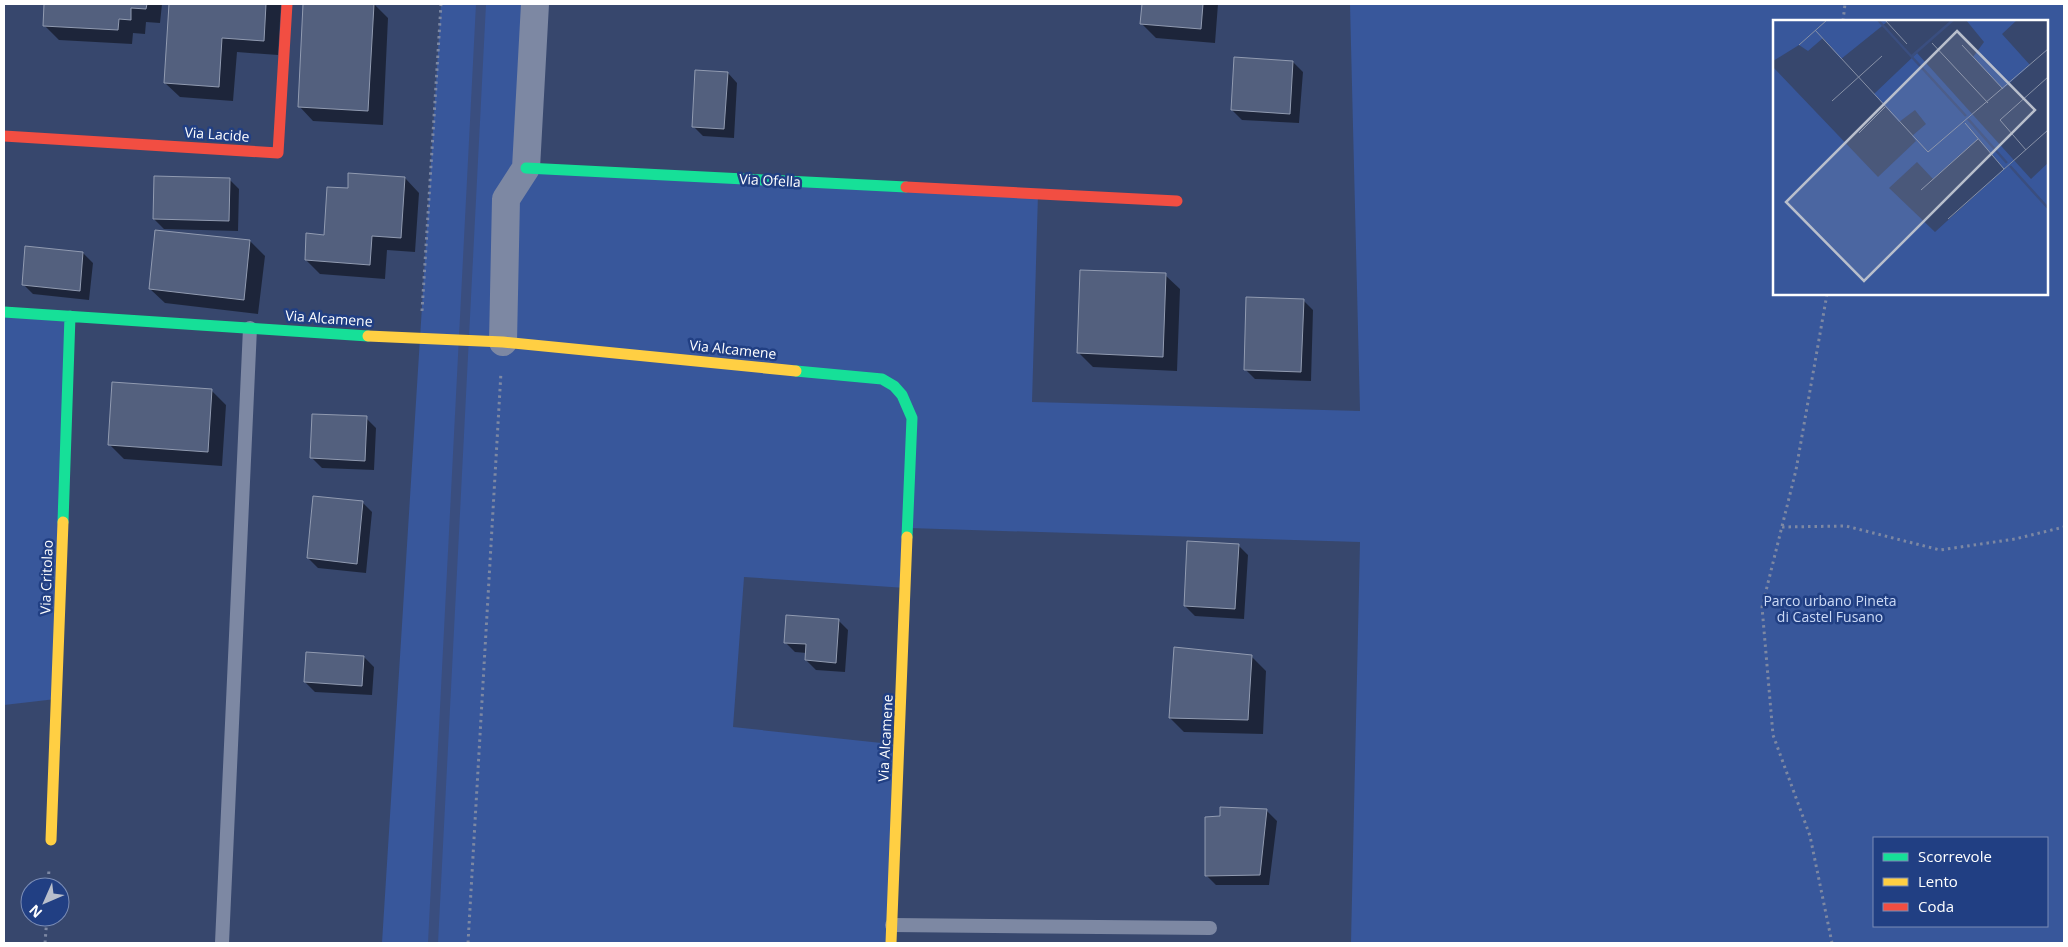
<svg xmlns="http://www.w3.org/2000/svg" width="2068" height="947" font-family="'Open Sans',sans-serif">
<rect width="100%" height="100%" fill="#37476d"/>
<!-- green -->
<path fill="#38579b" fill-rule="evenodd" d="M441,4H535L526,167L1038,194L1032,402L1360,411L1350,4H2064V943H1351L1360,542L909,528L906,588L744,577L733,727L900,745L891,943H382ZM1774,21H2047V294H1774ZM1874,838H2047V926H1874Z
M4,312L70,316L56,699L4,705Z"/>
<!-- shadow -->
<path fill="#0007" d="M45,4H162L160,23L146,22L145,34L133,33L132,44L59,40L44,25Z
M170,4H281L278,55L237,52L233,101L180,97L165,83Z
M304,4H374L388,18L383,125L313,121L299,106Z
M1128,4H1218L1215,43L1156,38L1142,24L1143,5Z
M1293,62L1303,72L1299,123L1242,120L1232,110Z
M728,73L737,83L734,138L703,136L693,126Z
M405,178L419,193L415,252L387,250L385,279L320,274L306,260L325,236L349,190Z
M229,179L239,189L238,231L164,229L154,219Z
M156,231L250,241L265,256L258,314L165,303L150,289Z
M83,253L93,263L89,300L33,294L23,284Z
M1165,275L1180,289L1177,371L1093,367L1078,352Z
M1303,300L1313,310L1311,381L1255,379L1245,369Z
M211,390L226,405L222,466L124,459L109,444Z
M366,418L376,428L374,470L322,468L312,458Z
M362,502L372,512L366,573L318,568L308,558Z
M1238,545L1248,555L1244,619L1195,616L1185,606Z
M838,620L848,630L845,672L816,670L806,660L807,653L795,652L785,642Z
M1251,656L1266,671L1263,734L1184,732L1170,718Z
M364,657L374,667L372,695L315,692L305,682Z
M1267,811L1277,821L1269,885H1216L1206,875Z"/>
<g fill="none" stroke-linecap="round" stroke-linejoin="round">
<!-- stream -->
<path stroke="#3a4e7f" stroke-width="10" d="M433,943L481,4"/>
</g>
<!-- building -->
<path fill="#53607e" stroke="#919bb1" d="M44,4H147L146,9L131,8V20L119,19L118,30L43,26Z
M169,4H266L264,41L222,38L219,87L164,83Z
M303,4H374L368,111L298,107Z
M1142,4H1203L1201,29L1140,24Z
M1234,57L1293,61L1290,114L1231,110Z
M695,70L728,72L724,129L692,127Z
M348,173L405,177L401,238L372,236L370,265L305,260L306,233L324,235L327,187L348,188Z
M154,176L230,178L229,221L153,219Z
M155,230L250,240L244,300L149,289Z
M25,246L83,252L80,291L22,285Z
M1080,270L1166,273L1163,357L1077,353Z
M1246,297L1304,299L1301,372L1244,370Z
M112,382L212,389L208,452L108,445Z
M312,414L367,416L365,461L310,458Z
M313,496L363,501L357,564L307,558Z
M1187,541L1239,544L1235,609L1184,606Z
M786,615L839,619L836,663L805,660L806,644L784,643Z
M1174,647L1252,655L1248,720L1169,718Z
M306,652L364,656L362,686L304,682Z
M1220,807L1267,809L1260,875L1205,876V817L1220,816Z"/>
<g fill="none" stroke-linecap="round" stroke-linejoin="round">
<!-- path -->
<path stroke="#7d88a3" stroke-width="3" stroke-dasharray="2.5 4" stroke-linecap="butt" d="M1843,21L1845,4
M1827,294L1796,470L1762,607L1773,735L1810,836L1832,943
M422,311L441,4
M1782,527L1846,526L1940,550L2015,539L2064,527
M48,887L49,868
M45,943L47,917
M468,943L501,372"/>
<!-- lane -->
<path stroke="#7d88a3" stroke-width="14" d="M892,925L1210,928
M222,943L250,328"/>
<!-- street -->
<path stroke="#7d88a3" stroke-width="28" d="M503,342L506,199L526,168L535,4"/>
<!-- fast -->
<path stroke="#16e098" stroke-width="11" d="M526,168L906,187
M4,312L368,336
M796,371L882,379L894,386L902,395L912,418L907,537
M63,522L70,316"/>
<!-- slow -->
<path stroke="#ffcf43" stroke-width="11" d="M368,336L503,342L796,371
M51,840L63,522
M891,943L907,537"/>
<!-- jam -->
<path stroke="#f24e42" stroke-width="11" d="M4,136L278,153L287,4
M906,187L1177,201"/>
</g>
<g text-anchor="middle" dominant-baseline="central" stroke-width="5" stroke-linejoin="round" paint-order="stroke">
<!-- street labels -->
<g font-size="14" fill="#fff" stroke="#213f83">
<text transform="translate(217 134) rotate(4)">Via Lacide</text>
<text transform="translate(770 180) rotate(3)">Via Ofella</text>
<text transform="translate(329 318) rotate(4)">Via Alcamene</text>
<text transform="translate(733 349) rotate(6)">Via Alcamene</text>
<text transform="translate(46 577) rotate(-88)">Via Critolao</text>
<text transform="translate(885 738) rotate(-87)">Via Alcamene</text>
</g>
<!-- park labels -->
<g font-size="14" fill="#ccdaf6" stroke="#213f83">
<text x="1830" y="600">Parco urbano Pineta<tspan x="1830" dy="16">di Castel Fusano</tspan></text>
</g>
</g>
<!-- overview -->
<g transform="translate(1773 20)">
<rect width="275" height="275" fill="#37476d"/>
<path d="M0,0H112L114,2L68,39L50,18L35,31L26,25L0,41ZM193,0H244L229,14L257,45L230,69L200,37L211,22ZM144,33L258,159L275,143V275H0V47L105,157L143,121L139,116L153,104L142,90L126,102L101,74ZM205,119L231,149L162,212L116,168L144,142L160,159Z" fill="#38579b" fill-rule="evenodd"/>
<path fill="none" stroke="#3a4e7f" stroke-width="2.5" d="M105,0L193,96M139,36L180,0M195,99L234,143M237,146L275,188"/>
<path fill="none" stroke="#8791a7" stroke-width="1" d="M112,0L134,24M42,10L155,132L275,29M159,23L215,83M26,25L54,0M189,25L230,69M59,81L109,36M192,103L231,149M86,113L112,87M253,130L227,100L275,57M148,170L205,119M175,199L275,110"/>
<path fill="#b9bfcc" fill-opacity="0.15" stroke="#b9bfcc" stroke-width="2.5" d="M184,11L262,90L91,261L13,182Z"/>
<rect width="275" height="275" fill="none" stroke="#fff" stroke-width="2.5"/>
</g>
<!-- border -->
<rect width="2068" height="947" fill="none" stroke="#ffffff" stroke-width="10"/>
<!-- legend -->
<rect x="1873" y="837" width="175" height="90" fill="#213f83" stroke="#7a8cb5"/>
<rect x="1883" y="853" width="25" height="8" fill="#16e098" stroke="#7a8cb5"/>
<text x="1918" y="862" font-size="15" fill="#ffffff">Scorrevole</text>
<rect x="1883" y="878" width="25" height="8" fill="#ffcf43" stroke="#7a8cb5"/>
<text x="1918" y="887" font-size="15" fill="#ffffff">Lento</text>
<rect x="1883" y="903" width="25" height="8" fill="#f24e42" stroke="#7a8cb5"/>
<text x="1918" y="912" font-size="15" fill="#ffffff">Coda</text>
<!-- north arrow -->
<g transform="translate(45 902) rotate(225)"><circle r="24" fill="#213f83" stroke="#7a8cb5"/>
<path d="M0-4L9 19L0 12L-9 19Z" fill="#b9bfcc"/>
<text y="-8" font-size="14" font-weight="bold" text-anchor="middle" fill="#ffffff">N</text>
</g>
</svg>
